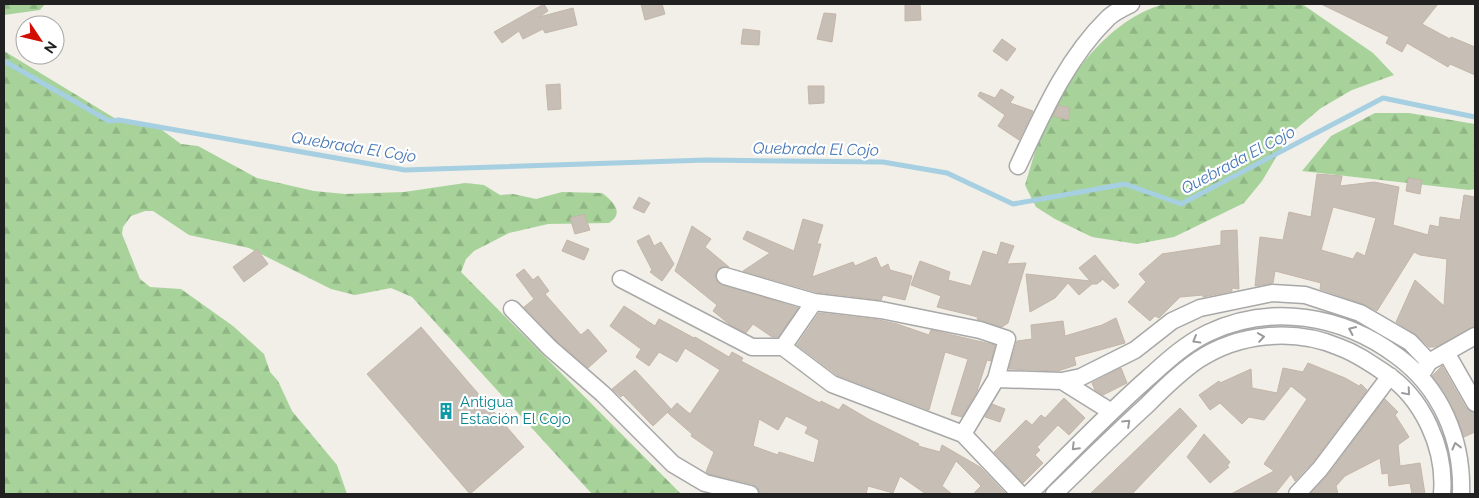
<svg xmlns="http://www.w3.org/2000/svg" width="1479" height="498" font-family="Raleway,sans-serif">
<defs>
<pattern id="forest-firs" width="22" height="20" patternUnits="userSpaceOnUse" patternTransform="scale(1.25)"><rect width="22" height="20" fill="#a7d39a"/><path d="M5 1l3.5 6h-7zM16 11l3.5 6h-7z" fill="#8fb584"/></pattern>
</defs>
<rect width="100%" height="100%" fill="#f1efe7"/>
<!-- forest -->
<path fill="url(#forest-firs)" d="M4,4H45L40,10L4,15Z
M1164,4H1302L1373,53L1394,75L1352,90L1321,108L1290,134L1262,181L1244,203L1174,237L1137,244L1092,237L1055,219L1036,207L1025,185C1030,169 1035,150 1041,134C1064,82 1106,20 1164,4Z
M4,51L116,119L145,126L158,127L181,144L198,146L257,178L314,191L345,194L404,192L465,183L484,185L500,195L513,194L536,199L562,192L602,193C613,201 625,213 609,223L548,224L509,233L474,251L466,259L461,272L681,494H592L412,297L391,288L355,295L331,289L249,248L189,235L153,211H145L131,216L123,227L122,234L140,279L150,287L181,289L233,326L264,354L270,372L278,381L292,411L337,465L347,494H4Z
M1375,113H1409L1475,124V189L1469,190L1302,171L1331,136Z"/>
<g fill="none" stroke-linecap="round" stroke-linejoin="round">
<!-- stream -->
<path stroke="#a6cfe1" stroke-width="5" d="M4,61L109,121L119,120L405,170L706,160L883,162L947,173L1013,204L1125,184L1181,204L1383,98L1475,117"/>
</g>
<!-- building -->
<path fill="#c7beb6" stroke="#c4b6a8" fill-rule="evenodd" d="M544,4L548,11L539,17L573,8L577,25L545,33L543,29L523,39L519,31L502,43L494,32Z
M641,4H662L665,14L645,20Z
M905,4H920L921,20L905,21Z
M1321,4H1438L1422,24L1450,39L1451,37L1475,47V75L1450,64L1448,67L1407,43L1402,52L1386,43L1389,37Z
M824,13L836,14L832,42L817,39Z
M743,29L760,31L759,45L741,44Z
M1002,39L1016,49L1007,61L993,51Z
M560,84L561,109L548,110L546,85Z
M808,86H824V103L809,104Z
M1001,89L1014,97L1010,103L1033,111L1019,140L998,126L1005,115L978,96L980,92L995,98Z
M1059,105L1070,108L1068,120L1053,116Z
M1317,174L1342,176L1340,186L1374,182L1399,187L1393,225L1428,235L1430,225L1439,227L1440,217L1460,220L1464,195L1475,197V326L1436,347H1429L1415,334L1396,322L1415,280L1444,306L1447,259L1420,255L1414,252L1377,311L1363,304L1320,289L1321,283L1275,271L1273,283L1255,286L1260,237L1283,240L1289,212L1311,217ZM1333,207L1376,218L1365,256L1357,252L1353,259L1321,250Z
M1408,178L1422,180L1420,194L1406,191Z
M639,197L650,203L644,213L633,208Z
M584,214L590,230L575,234L570,218Z
M803,219L823,225L817,244H821L812,277L853,262L855,266L876,257L881,268L888,264L890,270L912,276L905,300L883,295L881,300L816,292L743,271L770,253L743,239L747,231L794,251Z
M692,226L711,239L705,247L729,267L718,269L715,278L718,283L798,308L778,337H772L753,324L746,333L729,324L713,311L717,305L675,271Z
M1237,230L1239,289L1232,288V291L1203,297V295L1180,297L1159,318L1155,316L1150,321L1128,302L1146,282L1139,274L1162,254L1221,245V231Z
M649,235L654,246L661,242L674,264L662,281L650,272L652,270L637,241Z
M567,240L589,249L584,260L562,251Z
M1001,242L1014,246L1007,264L1026,263L1008,323L1002,327L977,319L978,317L937,307L941,296L911,285L920,261L950,272L948,280L971,286L983,251L997,255Z
M257,249L268,264L244,282L233,267Z
M1095,255L1119,285L1114,289L1101,278L1102,280L1097,284H1092L1079,295L1068,283L1055,298L1030,312L1026,274L1090,281L1079,268Z
M524,269L533,280L538,276L549,291L545,294L581,335L588,329L607,351L588,368L557,341L524,307L534,299L516,275Z
M624,306L655,326L659,319L694,338L695,337L729,357L732,352L743,358L741,361L820,403L821,401L839,410L843,404L870,420L919,444L918,446L940,452L942,445L980,467L1006,494H973L981,486L956,461L942,486L952,494H926L900,476L893,493L868,486L866,494H767L760,493L757,487L752,484L709,474L706,472L714,452L691,436L692,434L668,413L677,403L690,414L720,370L685,348L677,362L659,352L649,366L636,357L641,349L610,326ZM786,416L808,427L805,433L819,440L814,463L779,452L778,455L753,446L759,419L778,430Z
M819,313L879,320L897,324L929,335L931,330L995,345L991,361L987,360L977,391L962,417L951,414L968,359L945,352L929,410L837,375L797,345Z
M1116,318L1125,343L1074,357L1076,365L1058,371L1009,369L1017,341L1032,339L1031,325L1063,321L1065,336L1102,325Z
M421,327L524,447L470,494L367,374Z
M1308,363L1345,378L1359,386L1361,384L1367,390L1312,463L1295,481L1291,474L1275,494H1231L1274,471L1264,464L1307,399L1291,386L1264,420L1249,417L1242,424L1220,403L1210,410L1199,395L1219,381L1220,383L1251,369L1252,388L1277,393L1283,368L1303,372Z
M1442,366L1466,408L1475,413V432L1464,437L1455,412L1432,376Z
M1121,368L1127,383L1103,395L1095,390L1092,383Z
M635,370L671,409L653,426L623,395L621,397L612,389Z
M1064,398L1085,418L1069,435L1058,425L1037,447L1040,450L1035,455L1043,463L1023,483L994,452L1026,420L1032,425L1041,415L1045,418Z
M1385,399L1398,412L1395,415L1409,437L1398,445L1400,466L1420,463L1425,494H1412L1410,483L1389,486L1388,473L1382,474L1380,458L1345,476L1336,486L1338,494H1310L1328,475Z
M992,404L1005,409L1000,422L985,417Z
M1180,408L1197,426L1132,494H1090Z
M1204,434L1230,462L1227,466L1229,467L1210,483L1187,457Z"/>
<g fill="none" stroke-linecap="round" stroke-linejoin="round">
<!-- minor casing -->
<g stroke="#a8a8a8" stroke-width="19">
<path id="minor" d="M1018,166C1042,115 1066,59 1108,18C1114,12 1123,8 1131,4
M725,276L814,302L881,310L980,330L1007,339L996,379L963,434
M621,279L752,347H783L832,384L963,434L1020,494
M512,309L550,348L603,394L673,464L705,483L750,494
M783,347L814,302
M1447,354L1475,403
M1424,370L1429,362L1475,336
M996,379L1062,381L1110,411
M1062,381L1081,377L1135,350L1172,321L1200,308L1272,293L1305,295L1360,313L1410,342L1429,362
M1029,494C1068,455 1106,415 1148,378C1167,361 1185,344 1208,333C1271,303 1342,315 1397,356C1441,388 1463,440 1461,494
M1054,494C1085,464 1115,434 1147,405C1163,389 1179,373 1198,360C1239,333 1294,328 1339,347C1356,353 1370,363 1385,373C1423,398 1446,449 1442,494
M1297,494L1320,469L1390,376"/>
</g>
<!-- minor -->
<use href="#minor" stroke="#fff" stroke-width="16"/>
</g>
<!-- one-way arrows -->
<defs><path id="oneway-chevron" d="M-2-3.5L2.5 0L-2 3.5" fill="none" stroke-width="1.6" stroke-linecap="round" stroke-linejoin="round" transform="scale(1.25)"/></defs>
<g stroke="#9b9b9b">
<use href="#oneway-chevron" transform="translate(1352 330) rotate(-156)"/>
<use href="#oneway-chevron" transform="translate(1261 337) rotate(-9)"/>
<use href="#oneway-chevron" transform="translate(1196 340) rotate(150)"/>
<use href="#oneway-chevron" transform="translate(1407 392) rotate(49)"/>
<use href="#oneway-chevron" transform="translate(1127 423) rotate(-43)"/>
<use href="#oneway-chevron" transform="translate(1456 446) rotate(-104)"/>
<use href="#oneway-chevron" transform="translate(1075 447) rotate(135)"/>
</g>
<!-- icons -->
<defs>
<g id="building-bare" transform="scale(1.35)"><path d="M-4-6H4V6H1V3H-1V6H-4ZM-2.5-4.3h1.7v1.8h-1.7ZM.8-4.3h1.7v1.8H.8ZM-2.5-1h1.7V.8h-1.7ZM.8-1h1.7V.8H.8Z" fill="#0f9aa8" stroke="#fff" stroke-width="2.5" paint-order="stroke"/></g>
</defs>
<g fill-rule="evenodd">
<use href="#building-bare" x="446" y="411"/>
</g>
<g text-anchor="middle" dominant-baseline="central" stroke-width="4.5" stroke-linejoin="round" paint-order="stroke">
<!-- culture labels -->
<g font-size="15" fill="#0d838f" stroke="#fff" text-anchor="start">
<text x="460" y="402">Antigua<tspan x="460" dy="17">Estación El Cojo</tspan></text>
</g>
<!-- water labels -->
<g font-size="16" font-style="italic" fill="#4777b6" stroke="#fff">
<text transform="translate(354 147) rotate(9)">Quebrada El Cojo</text>
<text transform="translate(816 149) rotate(1)">Quebrada El Cojo</text>
<text transform="translate(1238 160) rotate(-28)">Quebrada El Cojo</text>
</g>
</g>
<!-- border -->
<rect width="1479" height="498" fill="none" stroke="#212121" stroke-width="10"/>
<!-- north arrow -->
<g transform="translate(40 40) rotate(125)"><circle r="24" fill="#ffffff" stroke="#a6a6a6"/>
<path d="M0-4L9 19L0 12L-9 19Z" fill="#d10e00"/>
<text y="-8" font-size="14" font-weight="bold" text-anchor="middle" fill="#212121">N</text>
</g>
</svg>
